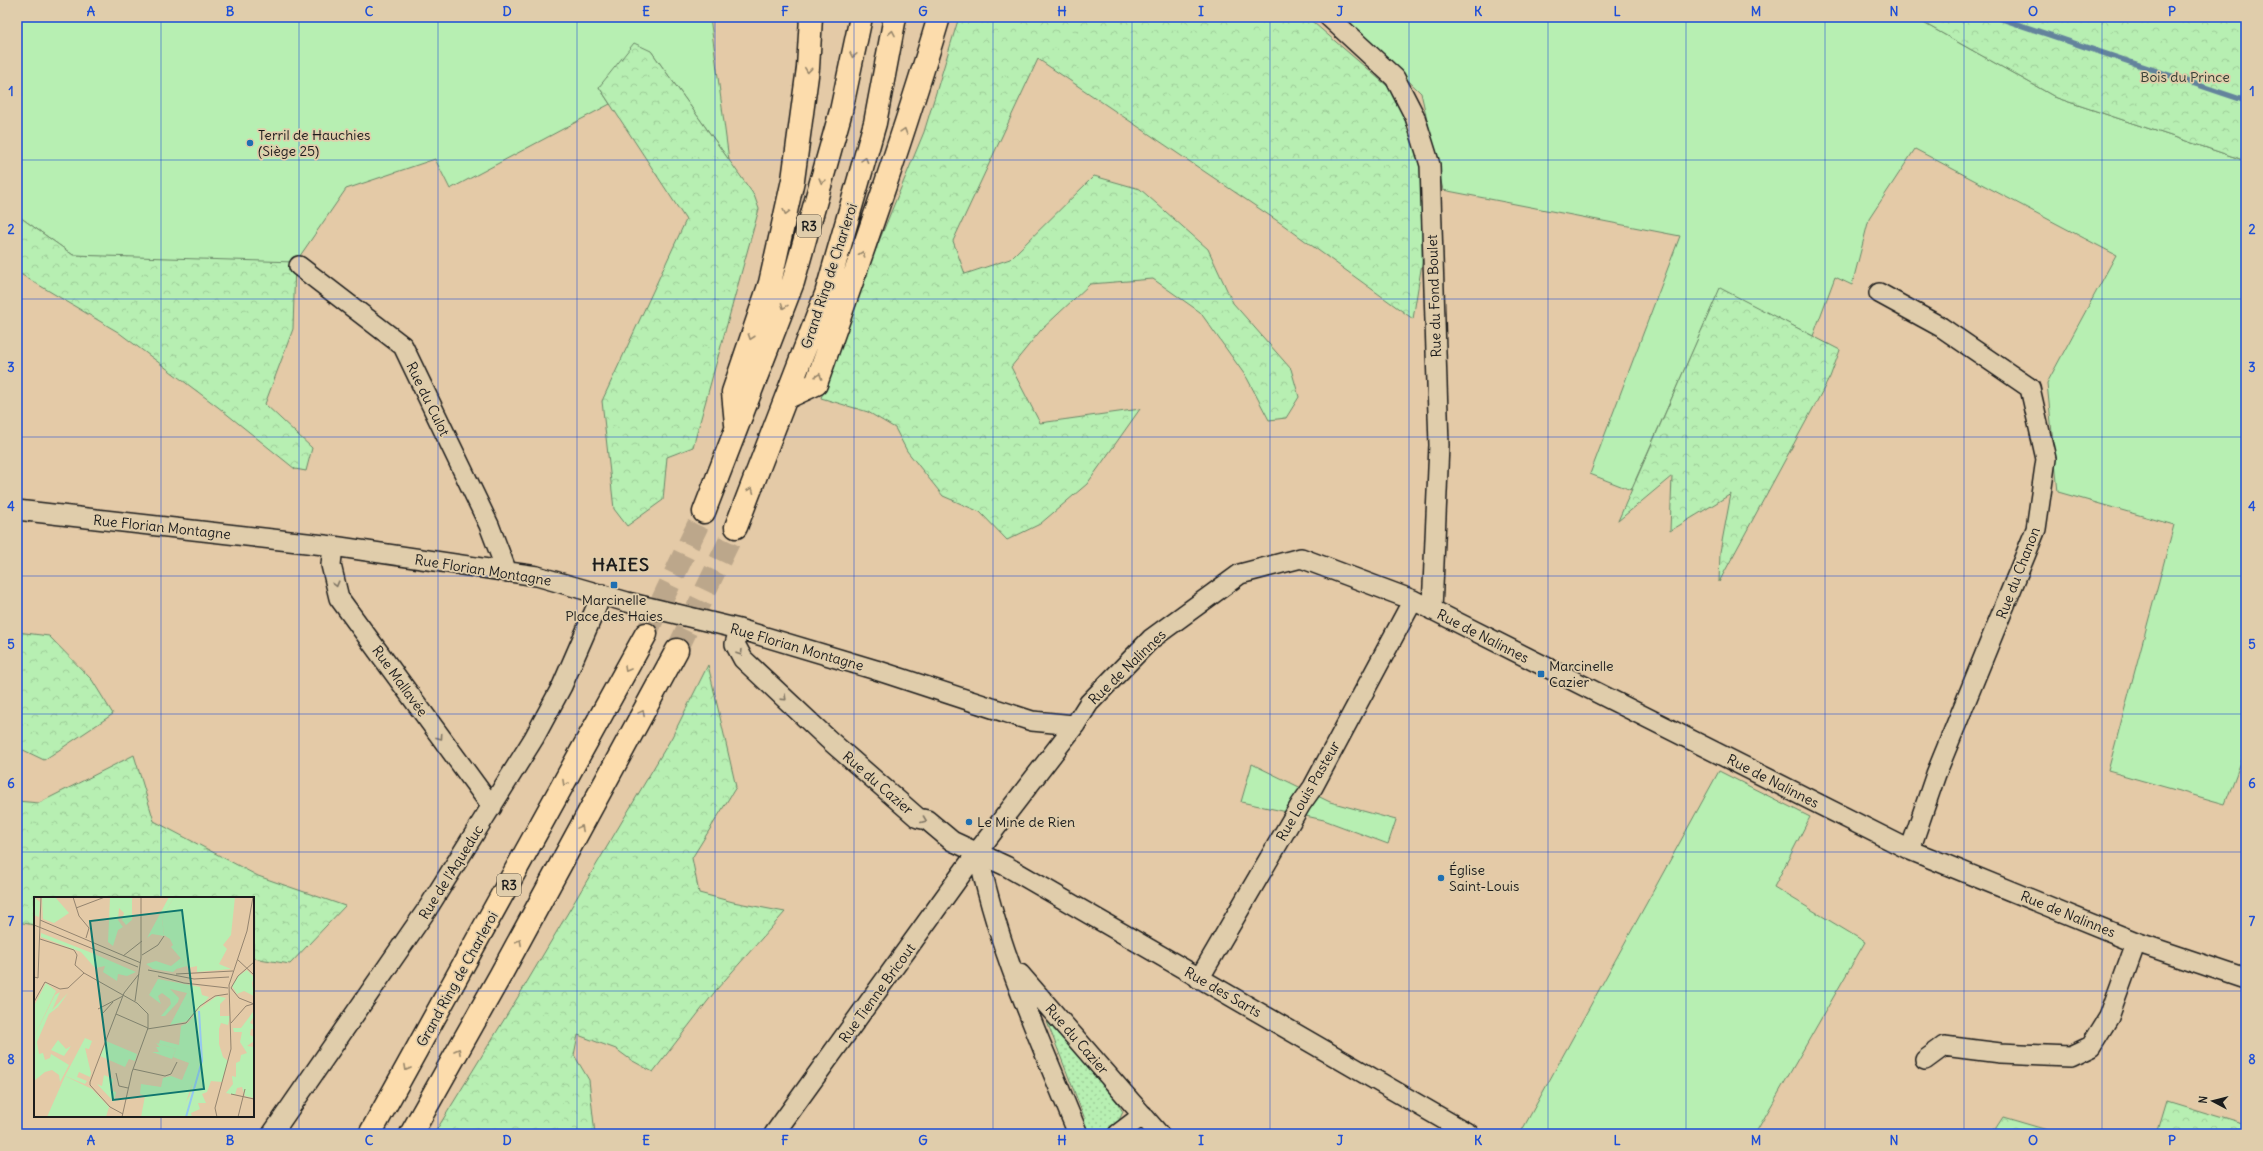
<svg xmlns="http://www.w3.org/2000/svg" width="2263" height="1151" font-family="Delius,sans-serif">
<defs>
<pattern id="forest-crowns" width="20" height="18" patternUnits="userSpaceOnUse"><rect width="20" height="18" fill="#b7efb2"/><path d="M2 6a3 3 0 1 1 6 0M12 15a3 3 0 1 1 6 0" fill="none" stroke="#9dcc98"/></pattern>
<pattern id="garden-dots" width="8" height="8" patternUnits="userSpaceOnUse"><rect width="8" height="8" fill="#b7efb2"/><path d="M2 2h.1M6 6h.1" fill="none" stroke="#9dcc98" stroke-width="1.8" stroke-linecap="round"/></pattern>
</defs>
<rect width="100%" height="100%" fill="#e4caa7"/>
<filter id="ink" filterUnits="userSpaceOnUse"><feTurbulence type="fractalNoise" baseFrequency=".025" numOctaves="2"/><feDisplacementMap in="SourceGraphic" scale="8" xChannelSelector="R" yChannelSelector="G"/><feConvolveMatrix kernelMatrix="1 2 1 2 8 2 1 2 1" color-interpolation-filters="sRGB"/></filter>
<g filter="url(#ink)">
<!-- grass -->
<path fill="#b7efb2" stroke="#6a8667" d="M17,17H710L729,160L651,51L599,87L610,104L450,189L435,159L346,189L293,266L73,255L17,215Z
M1343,17H1913L2057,98L2246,161V749L2225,804L2108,771L2174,525L2058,492L2047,383L2116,255L1915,149L1869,219L1852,285L1835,277L1813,336L1720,289L1631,490L1590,474L1680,236L1443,190L1421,93Z
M1252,764L1330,802L1396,820L1388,844L1324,820L1241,802Z
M1719,771L1810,817L1774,887L1865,942L1755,1134H1520Z"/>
<!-- forest -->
<path fill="url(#forest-crowns)" stroke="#6a8667" d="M959,17H1307L1393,91L1423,164L1422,263L1413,319L1282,224L1038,59L953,241L965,274L1010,259L1094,176L1140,189L1208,249L1233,303L1291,369L1299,397L1286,418L1269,420L1247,378L1200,312L1153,279L1090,284L1041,330L1011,367L1040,423L1140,409L1087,484L1040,524L1007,540L980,512L943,496L907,451L895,428L868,412L821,398L870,263L924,132Z
M1913,17H2246V161L2057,98Z
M634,43L651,51L754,195L759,209L693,447L667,457L663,500L627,526L614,509L602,401L686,220L599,87Z
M17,215L73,255L295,262L293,329L265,404L312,448L306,471L295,469L218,407L118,332L17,272Z
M1720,288L1840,350L1830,377L1719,582L1720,552L1731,494L1670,531L1672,476L1618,521Z
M17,632L49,636L92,680L113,714L44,760L17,747Z
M708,665L736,787L692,858L699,893L733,902L785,912L717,989L653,1072L631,1060L616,1049L578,1035L574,1055L589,1080L595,1134H434L521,992L672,737Z
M134,755L154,821L258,876L345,906L290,964L253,958V898H35V925L17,922V801L39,803Z
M2167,1101L2246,1125V1134H2157Z
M2003,1117L2061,1134H1992Z"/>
<!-- garden -->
<path fill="url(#garden-dots)" stroke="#6a8667" d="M1039,1001L1107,1086L1123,1112L1118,1122L1104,1134H1086L1082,1129L1080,1123L1085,1119L1042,1009L1035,1006Z"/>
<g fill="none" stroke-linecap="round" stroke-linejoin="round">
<!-- stream -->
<path stroke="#64839c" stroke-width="5.5" d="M1996,17L2246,101"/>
<!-- highway-tunnel -->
<path stroke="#bca78b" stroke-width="22" stroke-dasharray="22 11" stroke-linecap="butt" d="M646,634L704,512
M677,650L736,527"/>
<!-- street casing -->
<g stroke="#1c1c1c" stroke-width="22">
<path id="street" d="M1329,17L1395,78L1415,117L1430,165L1439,445L1432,610
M299,266L403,346L489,525L507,572
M1879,293L1941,327L2030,388L2046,459L2036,529L1936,774L1910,850
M17,510L333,546L537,576L627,602L739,629L876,670L1032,721L1075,725
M333,546L331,565L339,598L492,807
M739,629L735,644L743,659L828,739L918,818L927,820L952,841L1006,866L1469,1134
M978,851C997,949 1041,1042 1078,1134
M1020,974L1159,1134
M1199,979L1301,804L1313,787L1413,600
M1925,1060L1944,1046L2000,1053L2070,1056L2091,1046L2109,1017L2136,942
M272,1134L428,908L534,738L562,686L602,594
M774,1134L978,851L1075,725L1089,703L1151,639L1240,574L1301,558L1413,600L1910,850L2136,942L2246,979
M1118,1134L1143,1115"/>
</g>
<!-- highway casing -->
<g stroke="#1c1c1c" stroke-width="25">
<path id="highway" d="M788,397L816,384C859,262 902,141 939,17
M736,424L733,392L770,283L793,180L808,68L811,17
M704,512L793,282L841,111L861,17
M736,527L826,294L875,123L895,17
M370,1134L646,634
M411,1134L500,976L677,650"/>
</g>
<!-- street -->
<use href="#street" stroke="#e0cdab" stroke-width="19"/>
<!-- highway -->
<use href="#highway" stroke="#fcdcac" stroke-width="22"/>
</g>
<!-- one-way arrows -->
<defs><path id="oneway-chevron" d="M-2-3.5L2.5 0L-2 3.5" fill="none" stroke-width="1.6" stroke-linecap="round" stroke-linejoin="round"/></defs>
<g stroke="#97866b">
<use href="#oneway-chevron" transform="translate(892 33) rotate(-79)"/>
<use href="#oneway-chevron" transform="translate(853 55) rotate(102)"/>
<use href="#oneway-chevron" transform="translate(808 70) rotate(96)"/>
<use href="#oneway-chevron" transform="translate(904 131) rotate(-72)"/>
<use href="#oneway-chevron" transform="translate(865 160) rotate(-74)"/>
<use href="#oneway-chevron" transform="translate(822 181) rotate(106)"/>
<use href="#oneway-chevron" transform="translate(786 212) rotate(103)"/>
<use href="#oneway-chevron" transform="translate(862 254) rotate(-71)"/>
<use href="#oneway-chevron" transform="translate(784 306) rotate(111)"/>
<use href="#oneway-chevron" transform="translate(751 337) rotate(109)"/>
<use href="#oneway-chevron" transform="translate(819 376) rotate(-71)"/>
<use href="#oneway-chevron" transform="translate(751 490) rotate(-68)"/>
<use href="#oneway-chevron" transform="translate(627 669) rotate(119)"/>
<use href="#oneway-chevron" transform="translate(642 713) rotate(-62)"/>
<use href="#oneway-chevron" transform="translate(565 783) rotate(119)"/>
<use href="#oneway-chevron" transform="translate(581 828) rotate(-62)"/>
<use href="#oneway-chevron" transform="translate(519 942) rotate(-62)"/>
<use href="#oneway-chevron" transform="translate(458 1051) rotate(-61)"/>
<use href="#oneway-chevron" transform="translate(407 1068) rotate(119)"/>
</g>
<g stroke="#7e7464">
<use href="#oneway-chevron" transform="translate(336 584) rotate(75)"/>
<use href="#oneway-chevron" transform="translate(740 653) rotate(58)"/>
<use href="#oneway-chevron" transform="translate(784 698) rotate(44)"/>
<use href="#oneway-chevron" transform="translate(440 737) rotate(54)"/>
<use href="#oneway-chevron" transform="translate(924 820) rotate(21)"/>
</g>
</g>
<!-- grid -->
<path fill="none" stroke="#1d4ed8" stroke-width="1" stroke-opacity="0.55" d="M161,17V898M299,17V1134M438,17V1134M577,17V1134M715,17V1134M854,17V1134M993,17V1134M1132,17V1134M1270,17V1134M1409,17V1134M1548,17V1134M1686,17V1134M1825,17V1134M1964,17V1134M2102,17V1134M17,160H2246M17,299H2246M17,437H2246M17,576H2246M17,714H2246M17,852H2246M17,991H35M253,991H2246M161,1116V1134"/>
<!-- markers -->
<g fill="#1f6fb2" stroke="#e0cdab" stroke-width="1.5">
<circle cx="250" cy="143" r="4"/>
<rect x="610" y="581" width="8" height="8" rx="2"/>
<rect x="1537" y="670" width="8" height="8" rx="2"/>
<circle cx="969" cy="822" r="4"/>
<circle cx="1441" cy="878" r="4"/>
</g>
<g text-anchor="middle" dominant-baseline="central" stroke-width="3.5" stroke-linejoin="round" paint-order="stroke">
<!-- shield labels -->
<g fill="#e0cdab" stroke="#575147" stroke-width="1">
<rect x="797" y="215" width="24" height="22" rx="3"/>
<rect x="497" y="874" width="24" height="22" rx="3"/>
</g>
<g font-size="13" font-weight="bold" fill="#1c1c1c">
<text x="809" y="226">R3</text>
<text x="509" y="885">R3</text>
</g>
<!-- park labels -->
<g font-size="14" fill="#333c32" stroke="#e0cdab">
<text x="2185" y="77">Bois du Prince</text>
</g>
<!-- poi labels -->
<g font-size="14" fill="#1c1c1c" stroke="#e0cdab" text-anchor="start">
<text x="258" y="135">Terril de Hauchies<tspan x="258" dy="16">(Siège 25)</tspan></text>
<text x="614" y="600" text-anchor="middle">Marcinelle<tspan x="614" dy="16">Place des Haies</tspan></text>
<text x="1549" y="666">Marcinelle<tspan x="1549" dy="16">Cazier</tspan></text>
<text x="977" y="822">Le Mine de Rien</text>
<text x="1449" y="870">Église<tspan x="1449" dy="16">Saint-Louis</tspan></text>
</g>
<!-- street labels -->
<g font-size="14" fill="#1c1c1c" stroke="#e0cdab">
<text transform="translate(829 276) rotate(-72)">Grand Ring de Charleroi</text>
<text transform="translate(1434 296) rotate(-92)">Rue du Fond Boulet</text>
<text transform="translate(428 399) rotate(64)">Rue du Culot</text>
<text transform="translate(162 527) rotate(6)">Rue Florian Montagne</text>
<text transform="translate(483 570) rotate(9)">Rue Florian Montagne</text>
<text transform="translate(2018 573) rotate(-69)">Rue du Chanon</text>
<text transform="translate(1483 636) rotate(27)">Rue de Nalinnes</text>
<text transform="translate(797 647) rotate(16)">Rue Florian Montagne</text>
<text transform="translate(1127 667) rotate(-44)">Rue de Nalinnes</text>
<text transform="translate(400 681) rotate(54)">Rue Mallavée</text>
<text transform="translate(1773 781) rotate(27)">Rue de Nalinnes</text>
<text transform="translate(878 783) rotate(41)">Rue du Cazier</text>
<text transform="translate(1308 791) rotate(-60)">Rue Louis Pasteur</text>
<text transform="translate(451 872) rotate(-58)">Rue de l'Aqueduc</text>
<text transform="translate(2068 914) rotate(22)">Rue de Nalinnes</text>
<text transform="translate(457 979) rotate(-61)">Grand Ring de Charleroi</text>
<text transform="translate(1223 992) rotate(30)">Rue des Sarts</text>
<text transform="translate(877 993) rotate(-54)">Rue Tienne Bricout</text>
<text transform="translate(1077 1039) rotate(49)">Rue du Cazier</text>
</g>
<!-- district labels -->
<g font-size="18" font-weight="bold" letter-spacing="1" fill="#1c1c1c" stroke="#e0cdab">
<text x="621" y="564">HAIES</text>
</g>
</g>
<!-- overview -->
<g transform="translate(34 897)">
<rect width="220" height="220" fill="#e4caa7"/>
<path d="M8,0H21L35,16L20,26L9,22ZM140,0H201L197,38L189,48L193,52L185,67L197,72L163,75V69L154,71L153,69L142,72L150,65L137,50L139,48L136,42L130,38L128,21ZM12,86L22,94L0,140V109ZM165,112L169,156L150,211L143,220H107L111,199L106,197L107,187L127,190L129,181L137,179L148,183L155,166L139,160L142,152L125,147L126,143L145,148L147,129L154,126ZM51,141L58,144L55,152L51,151L57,176L56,180L45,175L43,180L53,184L51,187L31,179ZM24,143L32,152L37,149L30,159L17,153ZM72,144L103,157L101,164L95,162L91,170L66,159Z" fill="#b7efb2"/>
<path d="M0,0L6,5L5,20L0,18ZM76,0H98V23L92,28L88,23L90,16L85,11L84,23L89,30L84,33L79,49L74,45ZM135,0H140L128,21L130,39L118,37L113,41ZM7,36L58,56L102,75L93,79L84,77L83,84L69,75L71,69L61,71L47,55L7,40ZM147,61L150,65L139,75L119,72L112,67L122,64L137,69ZM213,73L220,80L218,86L220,99L210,94L203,97L198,89L204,79ZM124,82L166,90L168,98L175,100L154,124L136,128L153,96L136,92L145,101L144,105L131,119H127L137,107L136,102L128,96L124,99L127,107L115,98ZM26,95L18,113L34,96L24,110L15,117L3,145L5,157L9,156L11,163L16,161L17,157L35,168L26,185L25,178L18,173L11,175L0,184V140L21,98ZM183,99L192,101L186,107V119H196L194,128L187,126L185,132V147L189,160L194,164L188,185L177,184L173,195L168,197L172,206H164L166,212L157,216L158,220H143L156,198L160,177L169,156L165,112ZM219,115L220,119L216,126L220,128V132H217L216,138L220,140V144L213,149L220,150V201L211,199L208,190L203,191L201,198L192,196L199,187L198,179L202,180V166L206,164L207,158L213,156L206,145L208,135H200L199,131H207ZM122,146L142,152L138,162L118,155H125L122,150H126ZM70,178L79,182L77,194L82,195L80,205L63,187L68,189Z" fill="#b7efb2"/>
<path d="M31,179L58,192L75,210L72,220H13Z" fill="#b7efb2"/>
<path fill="none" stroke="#94c8f1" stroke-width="2" d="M152,220L168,164L165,114"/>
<path fill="none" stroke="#94846f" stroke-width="1" d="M39,0L45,19L55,31L52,41M42,11L71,0M6,23L107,66M0,28L104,70M6,42L40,53L43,58L41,68L50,76L103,106L114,117V131L98,175L88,220M108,58L124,48L130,39M89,59L108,44M203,62L220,78M220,65L204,79L197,91L205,101L220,107M114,73L160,82L195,80M142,77L199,74M124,79L150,86L194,91M0,80L4,81L7,0M101,104L107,61V0M0,105L11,85L26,92L34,91L50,76M64,112L89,99M69,116L79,105M82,117L114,131M197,126L212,109L219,107M113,132L152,126L166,109L181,99L194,97M99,172L131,179L137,177L143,165M82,176L85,189L94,191M197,197L220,202M89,217L76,210L56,188V185L90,96L105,77M183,220L181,211L197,152L195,88L213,34L219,0M204,220L211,192"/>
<path fill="#0f766e" fill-opacity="0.15" stroke="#0f766e" stroke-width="2" d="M148,13L170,192L79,203L56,24Z"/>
<rect width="220" height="220" fill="none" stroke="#1c1c1c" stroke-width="2"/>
</g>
<!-- margin -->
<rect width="2263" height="1151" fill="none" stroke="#e0cdab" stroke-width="44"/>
<!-- north arrow -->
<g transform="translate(2213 1101) rotate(277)" stroke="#e0cdab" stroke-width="3" paint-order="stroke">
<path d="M0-3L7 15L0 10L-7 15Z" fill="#1c1c1c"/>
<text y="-6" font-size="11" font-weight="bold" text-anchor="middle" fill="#1c1c1c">N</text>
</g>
<rect x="22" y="22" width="2219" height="1107" fill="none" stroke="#1d4ed8" stroke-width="1.5"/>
<g font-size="13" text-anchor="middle" font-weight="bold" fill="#1d4ed8">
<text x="91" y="16">A</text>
<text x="230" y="16">B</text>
<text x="369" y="16">C</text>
<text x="507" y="16">D</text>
<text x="646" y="16">E</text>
<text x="785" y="16">F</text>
<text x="923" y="16">G</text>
<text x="1062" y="16">H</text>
<text x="1201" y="16">I</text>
<text x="1340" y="16">J</text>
<text x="1478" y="16">K</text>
<text x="1617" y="16">L</text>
<text x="1756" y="16">M</text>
<text x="1894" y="16">N</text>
<text x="2033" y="16">O</text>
<text x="2172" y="16">P</text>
<text x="11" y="96">1</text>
<text x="2252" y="96">1</text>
<text x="11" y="234">2</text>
<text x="2252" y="234">2</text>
<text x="11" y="372">3</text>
<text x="2252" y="372">3</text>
<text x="11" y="511">4</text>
<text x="2252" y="511">4</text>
<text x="11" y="649">5</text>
<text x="2252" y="649">5</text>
<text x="11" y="788">6</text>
<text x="2252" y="788">6</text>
<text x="11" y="926">7</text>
<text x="2252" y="926">7</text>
<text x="11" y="1064">8</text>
<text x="2252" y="1064">8</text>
<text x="91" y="1145">A</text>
<text x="230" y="1145">B</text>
<text x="369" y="1145">C</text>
<text x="507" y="1145">D</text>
<text x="646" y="1145">E</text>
<text x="785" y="1145">F</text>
<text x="923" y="1145">G</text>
<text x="1062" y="1145">H</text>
<text x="1201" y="1145">I</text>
<text x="1340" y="1145">J</text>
<text x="1478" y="1145">K</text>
<text x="1617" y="1145">L</text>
<text x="1756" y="1145">M</text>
<text x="1894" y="1145">N</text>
<text x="2033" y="1145">O</text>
<text x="2172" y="1145">P</text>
</g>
</svg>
